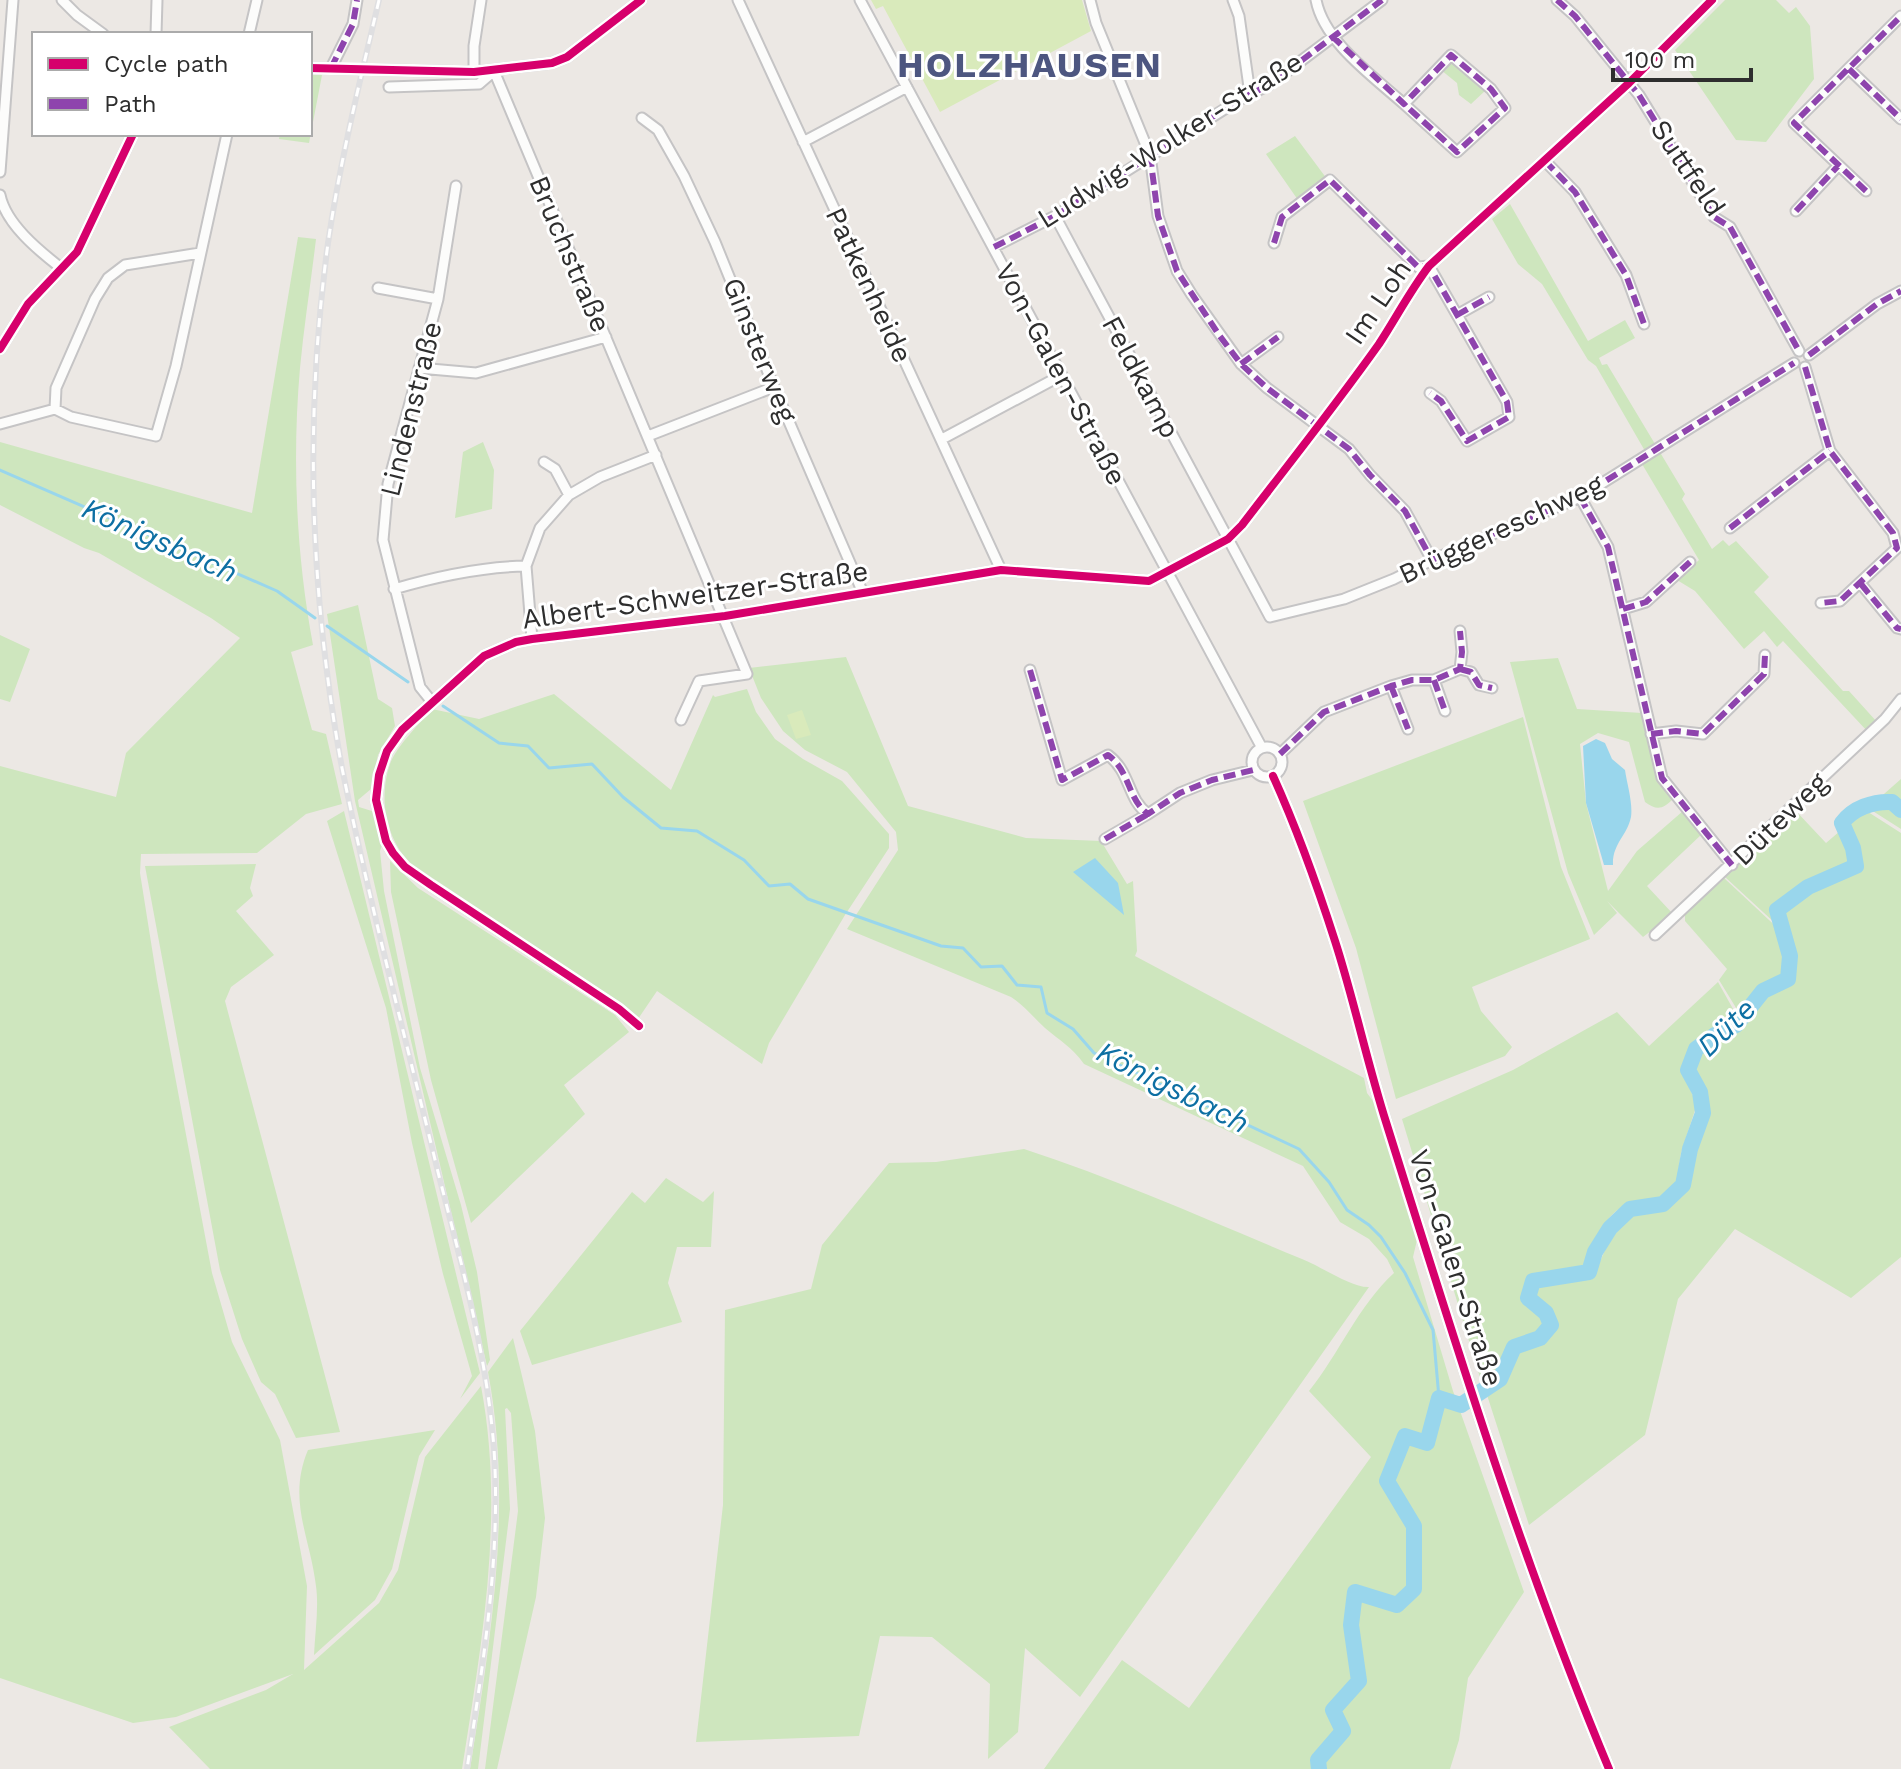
<svg xmlns="http://www.w3.org/2000/svg" width="1901" height="1769" font-family="'Work Sans',sans-serif">
<rect width="100%" height="100%" fill="#ece8e4"/>
<!-- green -->
<path fill="#cee6be" d="M1725,0H1776L1789,13L1796,7L1810,26L1814,79L1766,142L1736,140L1675,50Z
M1451,59L1486,90L1471,104L1459,95L1457,83L1441,70Z
M310,75H322L309,143L279,139L280,134H310Z
M1295,136L1327,179L1298,200L1266,154Z
M1510,204L1588,341L1625,320L1635,338L1599,358L1602,365L1607,364L1685,494L1682,499L1712,549L1723,540L1729,546L1736,541L1769,577L1754,592L1843,691H1849L1877,722L1868,732L1783,641L1777,647L1764,631L1744,649L1695,591L1677,580L1699,560L1642,464L1649,458L1596,366L1588,360L1542,284L1518,264L1492,219Z
M298,237L316,239C311,282 304,325 300,368C292,459 296,554 313,645L291,652L312,730L326,734L342,804L306,814L257,853L141,854L140,873L157,980L212,1273L232,1342L280,1440L307,1586L304,1670L379,1603L398,1570L425,1457L481,1386C505,1514 482,1642 462,1769H210L169,1727L266,1690L293,1674L176,1717L133,1723L0,1678V766L116,797L126,753L240,638L211,618L99,553L84,548L0,505V442L252,513Z
M483,442L494,470L492,509L455,518L463,452Z
M358,605L378,699L392,708L395,726L378,755L371,789L358,800L359,807L375,812L383,842L380,851L384,891L420,1068L461,1205L477,1272L490,1360L487,1366L355,801L327,614Z
M0,635L30,649L10,702L0,699Z
M846,657L908,806L1026,838L1101,841L1127,884L1133,881L1137,951L1135,956L1364,1078L1367,1093L1376,1105L1417,1240L1413,1257L1453,1391L1524,1592L1468,1678L1459,1740L1450,1769H1044L1122,1660L1189,1708L1371,1457L1309,1391C1339,1354 1358,1306 1394,1273L1387,1259L1369,1239L1340,1222L1303,1166L1084,1064C1072,1047 1060,1041 1045,1028C1033,1017 1025,1006 1011,997L847,929L898,850L896,832L847,772L805,750L783,731L761,698L749,668Z
M1558,658L1577,709L1642,713L1657,776L1673,799C1663,809 1657,811 1645,802L1629,742L1598,733L1580,744L1586,803L1608,891L1637,851L1683,811L1702,834L1647,886L1673,914L1643,937L1607,901L1617,913L1594,935L1568,873L1510,662Z
M747,689L756,712L775,739L803,759L842,781L889,834V848L845,915L769,1043L762,1064L657,991L638,1019L621,1004L410,863C386,838 378,798 390,764C396,747 420,723 432,709L479,719L554,694L671,790L713,695L715,697Z
M1523,717L1561,867L1590,939L1472,987L1481,1011L1512,1047L1505,1056L1396,1099L1356,948L1303,801Z
M1901,779V829L1868,808Z
M1795,810L1826,843L1840,831L1849,850L1851,864L1805,882L1771,908L1776,924L1725,877Z
M1865,810L1901,833V1257L1851,1298L1735,1229L1678,1299L1645,1435L1529,1525L1487,1395L1505,1383L1518,1351L1544,1343L1558,1325L1552,1309L1535,1296L1537,1286L1593,1277L1610,1239L1632,1215L1665,1210L1689,1188L1697,1148L1709,1116L1706,1093L1695,1071L1700,1052L1719,1037L1741,1029L1765,994L1792,980L1795,955L1782,911L1811,889L1860,869L1858,846L1848,824Z
M344,811L480,1373L460,1399L472,1376L443,1274L412,1143L386,1008L327,821Z
M390,861L418,888L615,1015L629,1032L564,1085L585,1114L471,1223L431,1080L391,892Z
M256,864L250,888L253,896L236,911L274,955L231,987L225,1001L340,1432L296,1438L275,1394L261,1382L242,1339L220,1270L145,866Z
M1724,878L1783,933L1790,956L1788,979L1763,991L1741,1016L1719,980L1727,969L1685,921V913Z
M1718,982L1737,1016C1728,1031 1703,1029 1691,1045C1686,1051 1684,1063 1681,1071L1697,1104L1681,1153L1676,1186C1652,1206 1654,1196 1630,1203C1605,1212 1591,1245 1584,1268L1530,1275L1523,1300L1543,1316L1546,1323L1538,1335L1510,1345L1496,1377L1482,1384L1402,1119L1513,1070L1617,1012L1649,1046Z
M1024,1149C1119,1180 1210,1221 1302,1259C1320,1266 1352,1288 1369,1287L1080,1697L1025,1648L1018,1732L988,1759L990,1684L932,1637L880,1636L859,1736L696,1742L723,1505L725,1310L811,1289L822,1245L889,1163L936,1162Z
M666,1178L703,1202L714,1191L711,1247H677L668,1283L682,1322L532,1365L520,1331L632,1192L645,1203Z
M513,1338L535,1431L545,1518L536,1597L497,1769H485L518,1511L511,1413L507,1408L505,1409L510,1509L478,1769H470C491,1638 513,1504 488,1372Z
M435,1430L419,1456L392,1569L375,1600L314,1655C315,1633 319,1608 316,1586C310,1536 287,1500 308,1450Z"/>
<!-- pitch -->
<path fill="#d9eabb" d="M871,0H1082L1091,31L940,112L883,6L876,9Z
M802,710L811,735L796,739L787,715Z"/>
<!-- water -->
<path fill="#99d6ec" d="M1596,739L1605,743L1612,759L1625,770C1627,784 1633,803 1631,817C1627,836 1612,844 1613,865H1604L1586,803L1583,746Z
M1095,858L1118,883L1124,915L1073,872Z"/>
<g fill="none" stroke-linecap="round" stroke-linejoin="round">
<!-- stream -->
<path stroke="#99d6ec" stroke-width="3" d="M0,470L277,591L315,618
M327,626L408,682
M443,706L499,743L528,746L549,768L592,764L623,797L661,828L697,831L744,860L769,886L790,884L808,899L941,946L963,948L981,967L1002,966L1017,985L1041,987L1047,1013L1073,1029L1094,1053L1299,1149L1329,1182L1347,1210L1369,1225L1381,1237L1405,1273L1433,1330L1439,1398"/>
<!-- river -->
<path stroke="#99d6ec" stroke-width="16" d="M1319,1769L1318,1760L1343,1731L1333,1710L1359,1681L1351,1625L1355,1592L1397,1605L1414,1589V1526L1387,1481L1405,1436L1427,1443L1439,1398L1461,1405L1500,1379L1514,1347L1540,1338L1551,1325L1546,1313L1528,1298L1533,1281L1589,1272L1595,1252L1610,1228L1630,1209L1663,1204L1683,1185L1690,1149L1703,1113L1700,1092L1688,1070L1696,1049L1715,1035L1736,1025L1763,991L1788,979L1790,956L1777,910L1808,887L1856,866L1853,848L1842,823C1853,808 1873,801 1892,802L1901,810"/>
<!-- minor casing -->
<g stroke="#c5c4c5" stroke-width="13">
<path id="minor" d="M62,0L77,15L103,34
M738,0L1001,570
M860,0L1262,748
M1090,0L1096,23L1150,155L1158,216L1177,271L1192,295L1241,364L1267,388L1349,449L1370,475L1405,511L1432,560
M1233,0L1239,16L1250,94
M1316,0C1324,42 1373,76 1404,104L1451,55L1491,89L1505,108L1457,152L1404,104
M1557,0L1575,16L1639,95L1714,217L1730,227L1799,351
M156,34L157,0
M249,34L257,0
M310,68L474,72L552,63L567,57L641,0
M331,68L353,24L357,0
M1849,69L1901,119
M474,72V46L481,0
M389,87L479,84L494,71L747,674L699,681L681,720
M642,118L658,130L684,176L715,242L774,387L863,593
M803,142L907,87
M1545,161L1575,192L1626,275L1644,324
M0,172L13,0
M1866,191L1794,123L1901,16
M0,195C6,224 38,250 61,268
M1796,211L1838,166
M1055,216L1270,617L1344,599L1394,579L1432,560L1580,497L1794,363
M1274,243L1282,217L1330,180L1418,267L1429,266L1507,402L1509,417L1467,441L1441,401L1430,393
M994,247L1055,216L1239,100L1269,85L1382,0
M378,288L438,299
M1457,315L1489,297
M0,349L28,304L77,252L133,134
M1809,355L1877,304L1901,291
M1241,364L1278,337
M1805,367L1830,451L1893,533L1897,548L1840,601L1821,603
M419,368L476,373L606,337
M55,409L56,388L95,299L108,278L125,265L200,253
M0,424L55,409L71,417L156,436L176,366L227,134
M648,436L774,387
M942,439L1062,375
M544,462L555,469L569,495
M1580,497L1608,547L1662,778L1732,865
M1730,528L1830,451
M1861,584L1897,628L1901,629
M394,589C438,576 480,567 526,566
M1623,609L1646,602L1690,562
M532,639L526,566L540,528L569,495L600,477L656,455
M1460,669L1471,672L1479,685L1492,688
M1030,670L1062,780L1108,755C1131,772 1127,799 1148,814L1180,793L1212,780L1253,770
M1434,680L1445,711
M1391,686L1408,729
M432,702L420,687L383,540L388,484L438,299L456,186
M1651,734L1676,731L1703,734L1764,674L1765,655
M1252 762a15 15 0 1 1 30 0a15 15 0 1 1-30 0Z
M1280,754L1324,712L1391,686L1412,680H1434L1460,669L1462,652L1460,631
M1273,776C1297,829 1317,885 1335,941C1354,1000 1367,1062 1386,1122C1454,1339 1521,1559 1609,1769
M1105,839L1148,814
M1655,935L1885,719L1901,699
M639,1026L619,1009L431,885L405,867L393,853L386,841L376,800L379,775L387,751L402,730L484,656L516,642L532,639L725,616L1001,570L1149,581L1228,539L1242,525C1288,465 1335,406 1379,344C1396,318 1410,291 1429,266L1629,83L1712,0"/>
</g>
<!-- minor -->
<use href="#minor" stroke="#fcfcfb" stroke-width="9"/>
<!-- rail casing -->
<g stroke="#dfdfe1" stroke-width="6">
<path id="rail" d="M379,0C360,81 340,161 328,243C304,419 310,595 342,768C370,905 406,1040 439,1176C462,1266 487,1356 494,1449C501,1557 483,1663 467,1769"/>
</g>
<!-- rail -->
<use href="#rail" stroke="#fff" stroke-width="3" stroke-dasharray="9" stroke-linecap="butt"/>
<!-- quiet -->
<path stroke="#8e44ad" stroke-width="6" stroke-dasharray="12 6" stroke-linecap="butt" d="M1557,0L1575,16L1639,95L1714,217L1730,227L1799,351
M1332,36L1404,104L1451,55L1491,89L1505,108L1457,152L1404,104
M331,68L353,24L357,0
M1849,69L1901,119
M1150,155L1158,216L1177,271L1219,335L1241,364L1267,388L1349,449L1370,475L1405,511L1432,560L1580,497L1794,363
M1545,161L1575,192L1626,275L1644,324
M1866,191L1794,123L1901,16
M1796,211L1838,166
M1274,243L1282,217L1330,180L1418,267L1429,266L1507,402L1509,417L1467,441L1441,401L1430,393
M994,247L1055,216L1239,100L1269,85L1382,0
M1457,315L1489,297
M1809,355L1877,304L1901,291
M1241,364L1278,337
M1805,367L1830,451L1893,533L1897,548L1840,601L1821,603
M1580,497L1608,547L1662,778L1732,865
M1730,528L1830,451
M1861,584L1897,628L1901,629
M1623,609L1646,602L1690,562
M1460,669L1471,672L1479,685L1492,688
M1030,670L1062,780L1108,755C1131,772 1127,799 1148,814L1180,793L1212,780L1253,770
M1434,680L1445,711
M1391,686L1408,729
M1651,734L1676,731L1703,734L1764,674L1765,655
M1280,754L1324,712L1391,686L1412,680H1434L1460,669L1462,652L1460,631
M1105,839L1148,814"/>
<!-- cycleway casing -->
<g stroke="#fff" stroke-width="13">
<path id="cycleway" d="M310,68L474,72L552,63L567,57L641,0
M0,349L28,304L77,252L133,134
M1273,776C1297,829 1317,885 1335,941C1354,1000 1367,1062 1386,1122C1454,1339 1521,1559 1609,1769
M639,1026L619,1009L431,885L405,867L393,853L386,841L376,800L379,775L387,751L402,730L484,656L516,642L532,639L725,616L1001,570L1149,581L1228,539L1242,525C1288,465 1335,406 1379,344C1396,318 1410,291 1429,266L1629,83L1712,0"/>
</g>
<!-- cycleway -->
<use href="#cycleway" stroke="#d6006c" stroke-width="8"/>
</g>
<g text-anchor="middle" dominant-baseline="central" stroke-width="6" stroke-linejoin="round" paint-order="stroke">
<!-- street labels -->
<g font-size="28" fill="#2e2e2e" stroke="#fff">
<text transform="translate(1170 140) rotate(-32)">Ludwig-Wolker-Straße</text>
<text transform="translate(1688 168) rotate(56)">Suttfeld</text>
<text transform="translate(570 254) rotate(67)">Bruchstraße</text>
<text transform="translate(869 285) rotate(65)">Patkenheide</text>
<text transform="translate(1378 302) rotate(-56)">Im Loh</text>
<text transform="translate(760 350) rotate(68)">Ginsterweg</text>
<text transform="translate(1061 374) rotate(62)">Von-Galen-Straße</text>
<text transform="translate(1141 377) rotate(62)">Feldkamp</text>
<text transform="translate(411 409) rotate(-76)">Lindenstraße</text>
<text transform="translate(1501 529) rotate(-25)">Brüggereschweg</text>
<text transform="translate(695 595) rotate(-8)">Albert-Schweitzer-Straße</text>
<text transform="translate(1780 819) rotate(-44)">Düteweg</text>
<text transform="translate(1456 1268) rotate(72)">Von-Galen-Straße</text>
</g>
<!-- water labels -->
<g font-size="30" font-style="italic" fill="#0d6fa3" stroke="#fff">
<text transform="translate(160 540) rotate(24)">Königsbach</text>
<text transform="translate(1726 1027) rotate(-44)">Düte</text>
<text transform="translate(1173 1087) rotate(27)">Königsbach</text>
</g>
<!-- district labels -->
<g font-size="36" font-weight="bold" letter-spacing="2" fill="#4d5680" stroke="#fff">
<text x="1030" y="65">HOLZHAUSEN</text>
</g>
</g>
<!-- legend -->
<rect x="32" y="32" width="280" height="104" fill="#ffffff" stroke="#ababab" stroke-width="2"/>
<rect x="48" y="58" width="40" height="12" fill="#d6006c" stroke="#ababab" stroke-width="2"/>
<text x="104" y="72" font-size="24" fill="#2e2e2e">Cycle path</text>
<rect x="48" y="98" width="40" height="12" fill="#8e44ad" stroke="#ababab" stroke-width="2"/>
<text x="104" y="112" font-size="24" fill="#2e2e2e">Path</text>
<!-- scale -->
<path d="M1613 68v12h138v-12" fill="none" stroke="#2e2e2e" stroke-width="4"/>
<text x="1625" y="68" font-size="24" fill="#2e2e2e" stroke="#ffffff" stroke-width="6" paint-order="stroke">100 m</text>
</svg>
